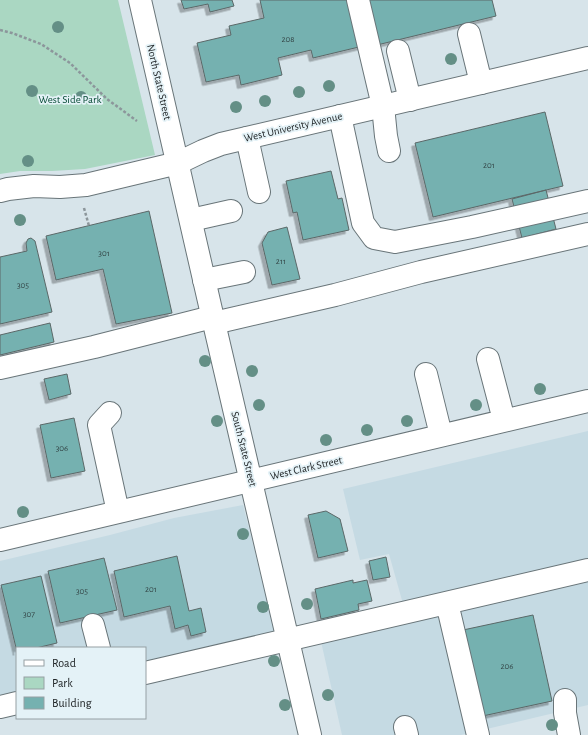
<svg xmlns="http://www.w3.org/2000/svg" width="588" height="735" font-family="'Alegreya Sans',sans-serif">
<defs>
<filter id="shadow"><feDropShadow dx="-3.5" dy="3.5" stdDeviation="0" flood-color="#0004"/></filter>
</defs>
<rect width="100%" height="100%" fill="#d7e4ea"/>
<!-- built -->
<path fill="#c5dae3" d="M588,431V705L461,735H342L320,637L407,618L389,554L360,560L343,489Z
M243,505L280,652L145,683V648H17V713L0,716V561L110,535L174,518Z"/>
<!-- green -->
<path fill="#aad7c2" d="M0,0H118L155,155L85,169L52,171H20L0,174Z"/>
<!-- building -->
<path fill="#75b1b0" stroke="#5b6868" filter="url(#shadow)" d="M181,0H232L234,6L210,12L208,4L184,9Z
M260,0H352L363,46L313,58L311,50L278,58L282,75L241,85L239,75L206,82L197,43L231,35L229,26L264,18Z
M367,0H492L496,16L377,45Z
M545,112L563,186L433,217L415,143Z
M331,171L338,199L342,198L349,230L303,240L297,212L293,213L286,181Z
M546,190L556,229L522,238L512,199Z
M149,211L172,313L116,324L103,269L56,280L46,236Z
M287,227L300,279L272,285L262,243L268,232Z
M31,238L35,241L52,312L0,324V257L27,251L26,243L28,239Z
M50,323L54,342L0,355V335Z
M67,374L71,394L49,400L44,379Z
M74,418L85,471L51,478L40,425Z
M326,511L340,519L348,551L318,558L308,515Z
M177,556L189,611L201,608L206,632L191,636L188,625L175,629L170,606L124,617L114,571Z
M386,557L390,577L373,580L369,561Z
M104,558L117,610L60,623L48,571Z
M41,576L57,643L36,648H17V652L1,585Z
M353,580V583L367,580L372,601L358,604L359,610L321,619L315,589Z
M533,615L552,701L478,717L463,630Z"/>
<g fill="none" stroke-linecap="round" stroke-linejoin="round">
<!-- minor casing -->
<g stroke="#697579" stroke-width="24">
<path id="minor" d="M358,0L383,106L386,136L389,151
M469,34L481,83
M398,51L410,100
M340,116L363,223L374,238L395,242L472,227L588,201
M247,138L259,192
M191,220L231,211
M204,280L244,272
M214,323L335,295L421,272L588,234
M488,359L504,420
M0,368L94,347L212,317
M426,374L441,435
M110,413L99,425L118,512
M0,540L588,401
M447,603L478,735
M93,625L99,648
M145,673L588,570
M565,700V713L569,735
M0,707L17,703
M405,727L407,735"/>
</g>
<!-- major casing -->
<g stroke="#697579" stroke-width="24">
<path id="major" d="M140,0L214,323L310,735
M0,191L8,189L34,186L60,187L86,185L178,163L203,151L221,144L588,58"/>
</g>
<!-- path -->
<path stroke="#8c969b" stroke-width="2.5" stroke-dasharray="3 2" stroke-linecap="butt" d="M0,30L12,33L41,44L70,63L107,99L137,121
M84,208L89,226"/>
<!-- minor -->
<use href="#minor" stroke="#fff" stroke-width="22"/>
<!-- major -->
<use href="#major" stroke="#fff" stroke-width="22"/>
</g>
<!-- trees -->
<g fill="#648f86">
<circle cx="58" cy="27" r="6"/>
<circle cx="451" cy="59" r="6"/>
<circle cx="329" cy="86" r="6"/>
<circle cx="32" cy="91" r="6"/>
<circle cx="299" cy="92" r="6"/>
<circle cx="81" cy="97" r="6"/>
<circle cx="265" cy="101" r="6"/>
<circle cx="236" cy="107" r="6"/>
<circle cx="28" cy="161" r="6"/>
<circle cx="20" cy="220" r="6"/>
<circle cx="205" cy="361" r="6"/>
<circle cx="252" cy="371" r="6"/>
<circle cx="540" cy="389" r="6"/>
<circle cx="259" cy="405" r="6"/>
<circle cx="476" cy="405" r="6"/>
<circle cx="217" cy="421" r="6"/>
<circle cx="407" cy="421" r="6"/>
<circle cx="367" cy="430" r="6"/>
<circle cx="326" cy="440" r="6"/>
<circle cx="23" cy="512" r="6"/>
<circle cx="243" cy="534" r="6"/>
<circle cx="307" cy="604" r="6"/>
<circle cx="263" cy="607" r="6"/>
<circle cx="274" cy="661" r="6"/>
<circle cx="328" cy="695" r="6"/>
<circle cx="285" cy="705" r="6"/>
<circle cx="552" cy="725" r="6"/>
</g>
<g text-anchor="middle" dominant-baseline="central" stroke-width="3.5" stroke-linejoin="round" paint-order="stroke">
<!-- number labels -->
<g font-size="9" fill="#354849">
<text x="288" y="39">208</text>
<text x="489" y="165">201</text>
<text x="104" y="253">301</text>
<text x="281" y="261">211</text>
<text x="23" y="285">305</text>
<text x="62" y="448">306</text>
<text x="151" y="589">201</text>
<text x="82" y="591">305</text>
<text x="29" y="614">307</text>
<text x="507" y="666">206</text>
</g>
<!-- street labels -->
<g font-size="11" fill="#202527" stroke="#e4f2f7">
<text transform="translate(159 82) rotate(77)">North State Street</text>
<text transform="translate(293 127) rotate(-13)">West University Avenue</text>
<text transform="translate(244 449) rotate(76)">South State Street</text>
<text transform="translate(306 468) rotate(-13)">West Clark Street</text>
</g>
<!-- park labels -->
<g font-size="11" fill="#064a34" stroke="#e4f2f7">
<text x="70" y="99">West Side Park</text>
</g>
</g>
<!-- legend -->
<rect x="16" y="647" width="130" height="72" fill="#e4f2f7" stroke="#96a0a4"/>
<rect x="24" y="660" width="20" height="6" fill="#ffffff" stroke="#96a0a4"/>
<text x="52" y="667" font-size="12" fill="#202527">Road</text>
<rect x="24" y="677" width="20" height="12" fill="#aad7c2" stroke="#96a0a4"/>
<text x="52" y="687" font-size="12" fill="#202527">Park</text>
<rect x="24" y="697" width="20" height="12" fill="#75b1b0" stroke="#96a0a4"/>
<text x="52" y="707" font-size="12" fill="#202527">Building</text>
</svg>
